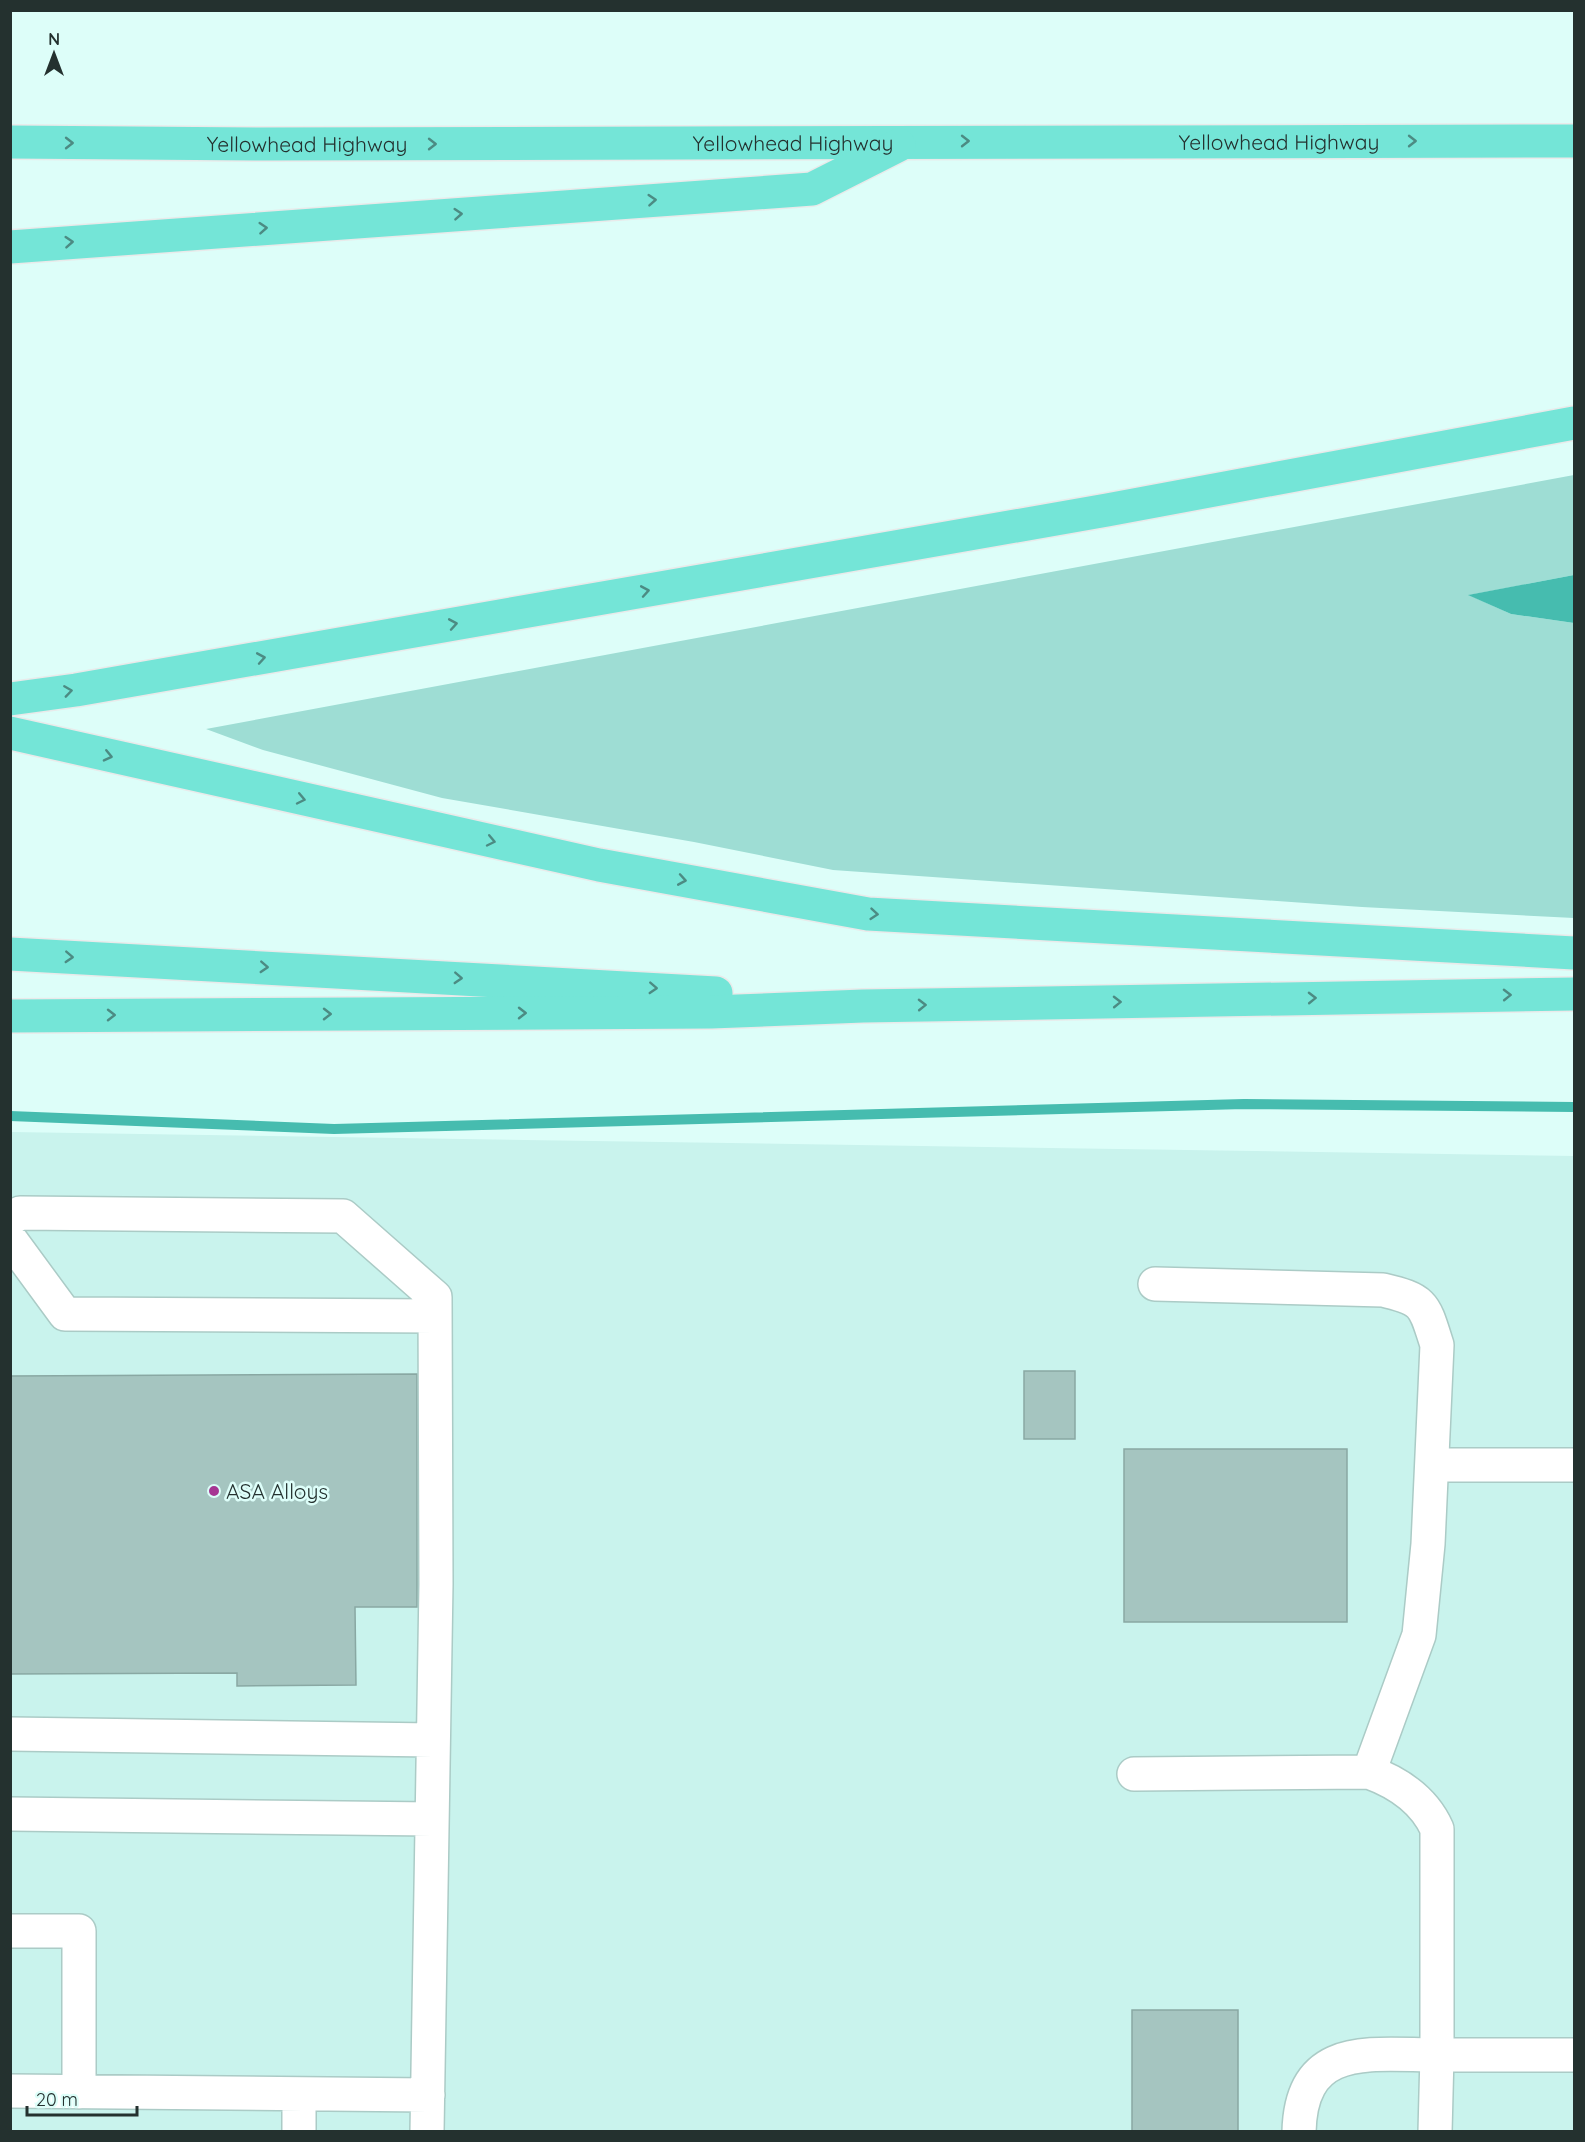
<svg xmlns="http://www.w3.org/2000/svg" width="1585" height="2142" font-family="Quicksand,sans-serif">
<rect width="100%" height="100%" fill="#ddfef9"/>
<!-- built -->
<path fill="#c9f3ed" d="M11,1132L1574,1156V2131L11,2132Z"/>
<!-- green -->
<path fill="#9eddd4" d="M1574,475V575L1469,595L1511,614L1574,623V918L1362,907L833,870L694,842L442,798L263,750L206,729Z"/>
<!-- water -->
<path fill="#46bcaf" d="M1574,575V623L1511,614L1468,595Z"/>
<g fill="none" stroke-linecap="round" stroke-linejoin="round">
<!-- stream -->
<path stroke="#46bcaf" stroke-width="10" d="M10,1116L334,1129L1244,1104L1574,1107"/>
</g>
<!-- building -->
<path fill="#a5c5c0" stroke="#89a8a3" stroke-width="1.5" d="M1024,1371H1075V1439H1024Z
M417,1374V1607H355L356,1685L237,1686V1673L10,1674V1376Z
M1124,1449H1347V1622H1124Z
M1132,2010H1238V2132H1132Z"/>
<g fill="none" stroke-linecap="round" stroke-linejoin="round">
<!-- minor casing -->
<g stroke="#abcbc6" stroke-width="36">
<path id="minor" d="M10,1219L20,1213L343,1216L435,1297L436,1584L427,2132
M10,1239L65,1314L435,1316
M1155,1284L1383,1290C1425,1300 1424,1304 1437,1345L1428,1544L1419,1635L1369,1772
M1432,1465H1574
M10,1734L433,1740
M1134,1774L1369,1772C1399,1783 1424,1800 1437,1829V2055H1574
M10,1814L432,1819
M10,1931H79V2092
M10,2091L428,2095
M299,2132V2094
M1299,2132C1301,2041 1370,2055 1437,2055L1435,2132"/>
</g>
<!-- highway casing -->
<g stroke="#e9eaea" stroke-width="36">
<g id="highway">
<path id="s1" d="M10,142L260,144L1574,141"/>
<path d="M10,247L812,189L899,145"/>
<path d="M10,699L76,690L1107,510L1574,423"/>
<path d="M10,733L599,865L868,914L1574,953"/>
<path d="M10,954L716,993"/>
<path d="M10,1016L711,1012L863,1006L1574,994"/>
</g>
</g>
<!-- minor -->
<use href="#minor" stroke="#fff" stroke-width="33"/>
<!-- highway -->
<use href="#highway" stroke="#74e5d7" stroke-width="33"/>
</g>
<!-- one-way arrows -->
<defs><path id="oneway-chevron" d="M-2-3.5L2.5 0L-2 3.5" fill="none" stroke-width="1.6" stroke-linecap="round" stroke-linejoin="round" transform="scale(1.5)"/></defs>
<g stroke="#4c8b83">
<use href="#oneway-chevron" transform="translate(965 141)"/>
<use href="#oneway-chevron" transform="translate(1412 141)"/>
<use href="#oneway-chevron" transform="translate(69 143)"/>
<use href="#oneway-chevron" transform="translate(432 144)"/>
<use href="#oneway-chevron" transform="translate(652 200) rotate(-4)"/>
<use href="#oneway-chevron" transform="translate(458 214) rotate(-4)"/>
<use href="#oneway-chevron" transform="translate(263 228) rotate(-4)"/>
<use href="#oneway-chevron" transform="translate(69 242) rotate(-4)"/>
<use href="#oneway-chevron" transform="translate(645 591) rotate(-10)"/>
<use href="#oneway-chevron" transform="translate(453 624) rotate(-10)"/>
<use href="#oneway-chevron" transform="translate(261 658) rotate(-10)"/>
<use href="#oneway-chevron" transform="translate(68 691) rotate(-8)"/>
<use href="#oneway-chevron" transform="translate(108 756) rotate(13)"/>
<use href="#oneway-chevron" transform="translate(301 799) rotate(12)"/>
<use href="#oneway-chevron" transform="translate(491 841) rotate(12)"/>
<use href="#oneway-chevron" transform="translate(682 880) rotate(10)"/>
<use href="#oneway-chevron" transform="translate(874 914) rotate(5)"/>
<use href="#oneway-chevron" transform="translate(69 957) rotate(3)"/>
<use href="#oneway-chevron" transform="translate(264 967) rotate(3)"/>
<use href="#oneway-chevron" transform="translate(458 978) rotate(3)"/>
<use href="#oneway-chevron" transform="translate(653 988) rotate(3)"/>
<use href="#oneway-chevron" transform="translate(1507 995) rotate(-1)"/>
<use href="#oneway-chevron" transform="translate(1312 998) rotate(-1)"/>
<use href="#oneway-chevron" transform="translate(1117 1002) rotate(-1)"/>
<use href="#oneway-chevron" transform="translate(922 1005) rotate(-1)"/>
<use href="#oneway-chevron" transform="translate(522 1013)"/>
<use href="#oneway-chevron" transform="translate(327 1014)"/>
<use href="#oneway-chevron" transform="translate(111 1015)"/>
</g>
<!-- markers -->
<circle fill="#a63693" stroke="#ddfef9" stroke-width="2" cx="214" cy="1491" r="6"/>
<g text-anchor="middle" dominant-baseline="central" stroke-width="5" stroke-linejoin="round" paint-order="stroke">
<!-- street labels -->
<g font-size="21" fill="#24312f" stroke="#ddfef9">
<text stroke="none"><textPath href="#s1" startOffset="1269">Yellowhead Highway</textPath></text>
<text stroke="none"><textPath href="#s1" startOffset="783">Yellowhead Highway</textPath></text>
<text stroke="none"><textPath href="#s1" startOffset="297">Yellowhead Highway</textPath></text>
</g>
<!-- poi labels -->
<g font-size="21" fill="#24312f" stroke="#ddfef9" text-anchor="start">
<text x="226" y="1491">ASA Alloys</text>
</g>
</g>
<!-- border -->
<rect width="1585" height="2142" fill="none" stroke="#24312f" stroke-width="24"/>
<!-- north arrow -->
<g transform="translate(54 54)" stroke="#ddfef9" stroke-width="4.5" paint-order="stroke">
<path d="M0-4.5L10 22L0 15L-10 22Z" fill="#24312f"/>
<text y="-9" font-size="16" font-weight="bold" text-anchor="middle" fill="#24312f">N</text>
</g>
<!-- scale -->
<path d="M27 2106v9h110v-9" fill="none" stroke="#24312f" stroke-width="3"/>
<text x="36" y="2106" font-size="18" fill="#24312f" stroke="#ddfef9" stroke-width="4.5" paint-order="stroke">20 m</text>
</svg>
